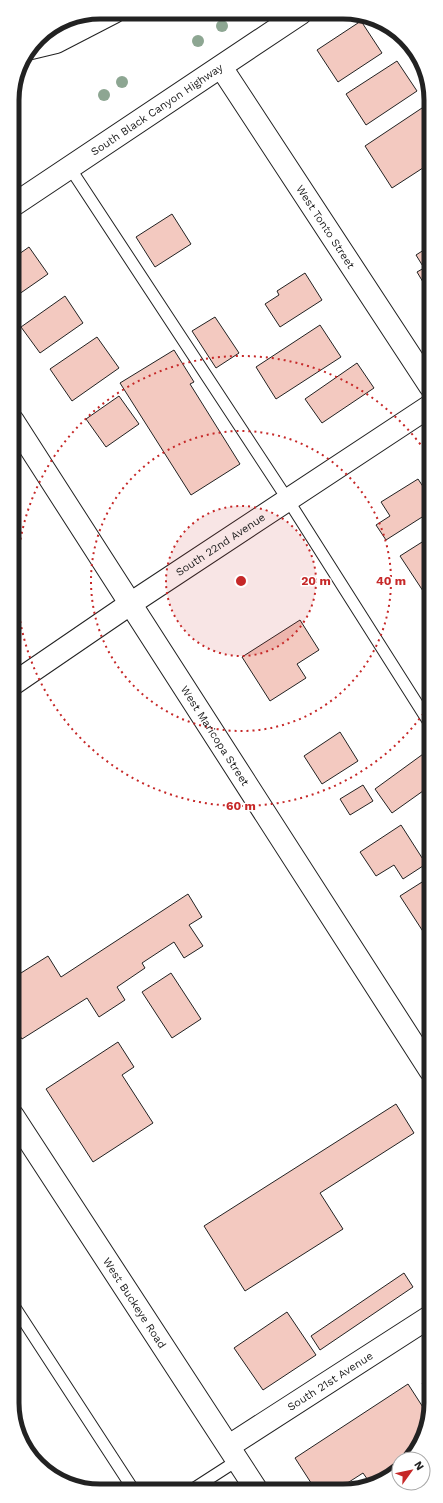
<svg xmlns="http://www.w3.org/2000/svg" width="443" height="1503" font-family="'Work Sans',sans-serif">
<rect width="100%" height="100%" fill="#fff"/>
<!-- building -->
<path fill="#f3c9c0" stroke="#222" d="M361,21L382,53L338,82L317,50Z
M397,61L417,91L366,125L346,94Z
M425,106L429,112V164L392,188L365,146Z
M172,214L191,244L155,267L136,237Z
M430,246V285L426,287L417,272L424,268L416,255Z
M29,247L48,274L12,299V259Z
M305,273L322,300L280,327L265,304L279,295L277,291Z
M65,296L83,323L40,353L21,327Z
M215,317L239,353L216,368L192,331Z
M320,325L341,357L276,399L256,367Z
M97,337L119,368L72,401L50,369Z
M174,350L194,382L190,384L240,464L191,495L120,383Z
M357,363L374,388L322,423L305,399Z
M119,396L139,424L106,447L86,419Z
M418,479L430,497V512L386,540L376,525L390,516L381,502Z
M430,537V591L425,594L400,556Z
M300,620L319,650L297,664L306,678L270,701L242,657Z
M340,732L358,761L322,784L304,756Z
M430,749V786L392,813L375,789Z
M363,785L373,801L350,815L340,799Z
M401,825L426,864L403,879L394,865L376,876L360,852Z
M430,877V929L424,933L400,896Z
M188,894L202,917L189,925L203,946L184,958L174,942L142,963L145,968L117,987L125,1000L99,1017L87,998L22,1039L13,1026V978L48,956L61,977Z
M171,973L201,1019L172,1038L142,992Z
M118,1042L134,1067L122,1075L153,1123L93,1162L46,1089Z
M396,1104L414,1133L320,1193L343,1229L245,1291L204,1226Z
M404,1273L413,1287L320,1350L311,1336Z
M287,1312L316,1355L263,1390L234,1348Z
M431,1377V1396L422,1383Z
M408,1384L428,1415L410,1459H399V1467L370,1483L363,1473L338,1489H315L295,1458Z"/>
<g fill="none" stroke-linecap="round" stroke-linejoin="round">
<!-- service casing -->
<g stroke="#222" stroke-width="13">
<path id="service" d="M70,168L288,500L430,724
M14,1306L133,1489
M193,1489L238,1460"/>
</g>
<!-- minor casing -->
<g stroke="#222" stroke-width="24">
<g id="minor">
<path id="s1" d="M221,67L430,386"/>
<path id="s2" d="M13,421L430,1070"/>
<path id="s3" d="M13,684L130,604L430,406"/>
<path id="s4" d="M229,1446L431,1316"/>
</g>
</g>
<!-- secondary casing -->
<g stroke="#222" stroke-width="24">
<g id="secondary">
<path id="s5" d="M12,206L301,13"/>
<path id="s6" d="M13,1116L256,1489"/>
</g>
</g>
<!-- motorway casing -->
<g stroke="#222" stroke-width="24">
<path id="motorway" d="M31,48L56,42L114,12"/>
</g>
<!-- service -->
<use href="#service" stroke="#fff" stroke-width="11"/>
<!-- minor -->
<use href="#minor" stroke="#fff" stroke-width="22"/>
<!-- secondary -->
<use href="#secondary" stroke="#fff" stroke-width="22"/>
<!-- motorway -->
<use href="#motorway" stroke="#fff" stroke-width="22"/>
</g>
<!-- trees -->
<g fill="#8da692">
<circle cx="222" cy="26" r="6"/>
<circle cx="198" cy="41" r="6"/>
<circle cx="122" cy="82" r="6"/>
<circle cx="104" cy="95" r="6"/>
</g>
<!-- distance rings -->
<circle cx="241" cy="581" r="75" fill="#c62828" fill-opacity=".12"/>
<g fill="none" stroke="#c62828" stroke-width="2" stroke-dasharray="2 4">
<circle cx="241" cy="581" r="75"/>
<circle cx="241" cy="581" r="150"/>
<path d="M430 704A225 225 0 1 1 430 458"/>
</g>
<g text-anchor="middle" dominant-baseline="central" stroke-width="3" stroke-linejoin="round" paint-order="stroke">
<!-- street labels -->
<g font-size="11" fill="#222" stroke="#fff">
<text stroke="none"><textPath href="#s5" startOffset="174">South Black Canyon Highway</textPath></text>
<text stroke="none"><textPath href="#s1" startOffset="191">West Tonto Street</textPath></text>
<text stroke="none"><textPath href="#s3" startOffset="250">South 22nd Avenue</textPath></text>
<text stroke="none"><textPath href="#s2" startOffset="374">West Maricopa Street</textPath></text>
<text stroke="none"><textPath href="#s6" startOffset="223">West Buckeye Road</textPath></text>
<text stroke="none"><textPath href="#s4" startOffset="120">South 21st Avenue</textPath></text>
</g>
</g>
<!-- crop -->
<path d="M0 0H443V1503H0ZM100 19H343A81 81 0 0 1 424 100V1403A81 81 0 0 1 343 1484H100A81 81 0 0 1 19 1403V100A81 81 0 0 1 100 19Z" fill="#fff" fill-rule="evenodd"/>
<path fill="none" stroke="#222" stroke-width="5" d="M100 19H343A81 81 0 0 1 424 100V1403A81 81 0 0 1 343 1484H100A81 81 0 0 1 19 1403V100A81 81 0 0 1 100 19Z"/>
<circle cx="241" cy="581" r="6" fill="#c62828" stroke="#fff" stroke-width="2"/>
<g font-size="12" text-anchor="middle" font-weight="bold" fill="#c62828" stroke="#fff" stroke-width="3" stroke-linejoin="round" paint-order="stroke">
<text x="316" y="585">20 m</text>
<text x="391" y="585">40 m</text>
<text x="241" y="810">60 m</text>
</g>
<!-- north arrow -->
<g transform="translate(411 1471) rotate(57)"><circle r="19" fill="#ffffff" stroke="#a7a7a7"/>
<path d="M0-3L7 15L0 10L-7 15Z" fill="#c62828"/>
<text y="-6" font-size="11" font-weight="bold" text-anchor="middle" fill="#222222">N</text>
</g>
</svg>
